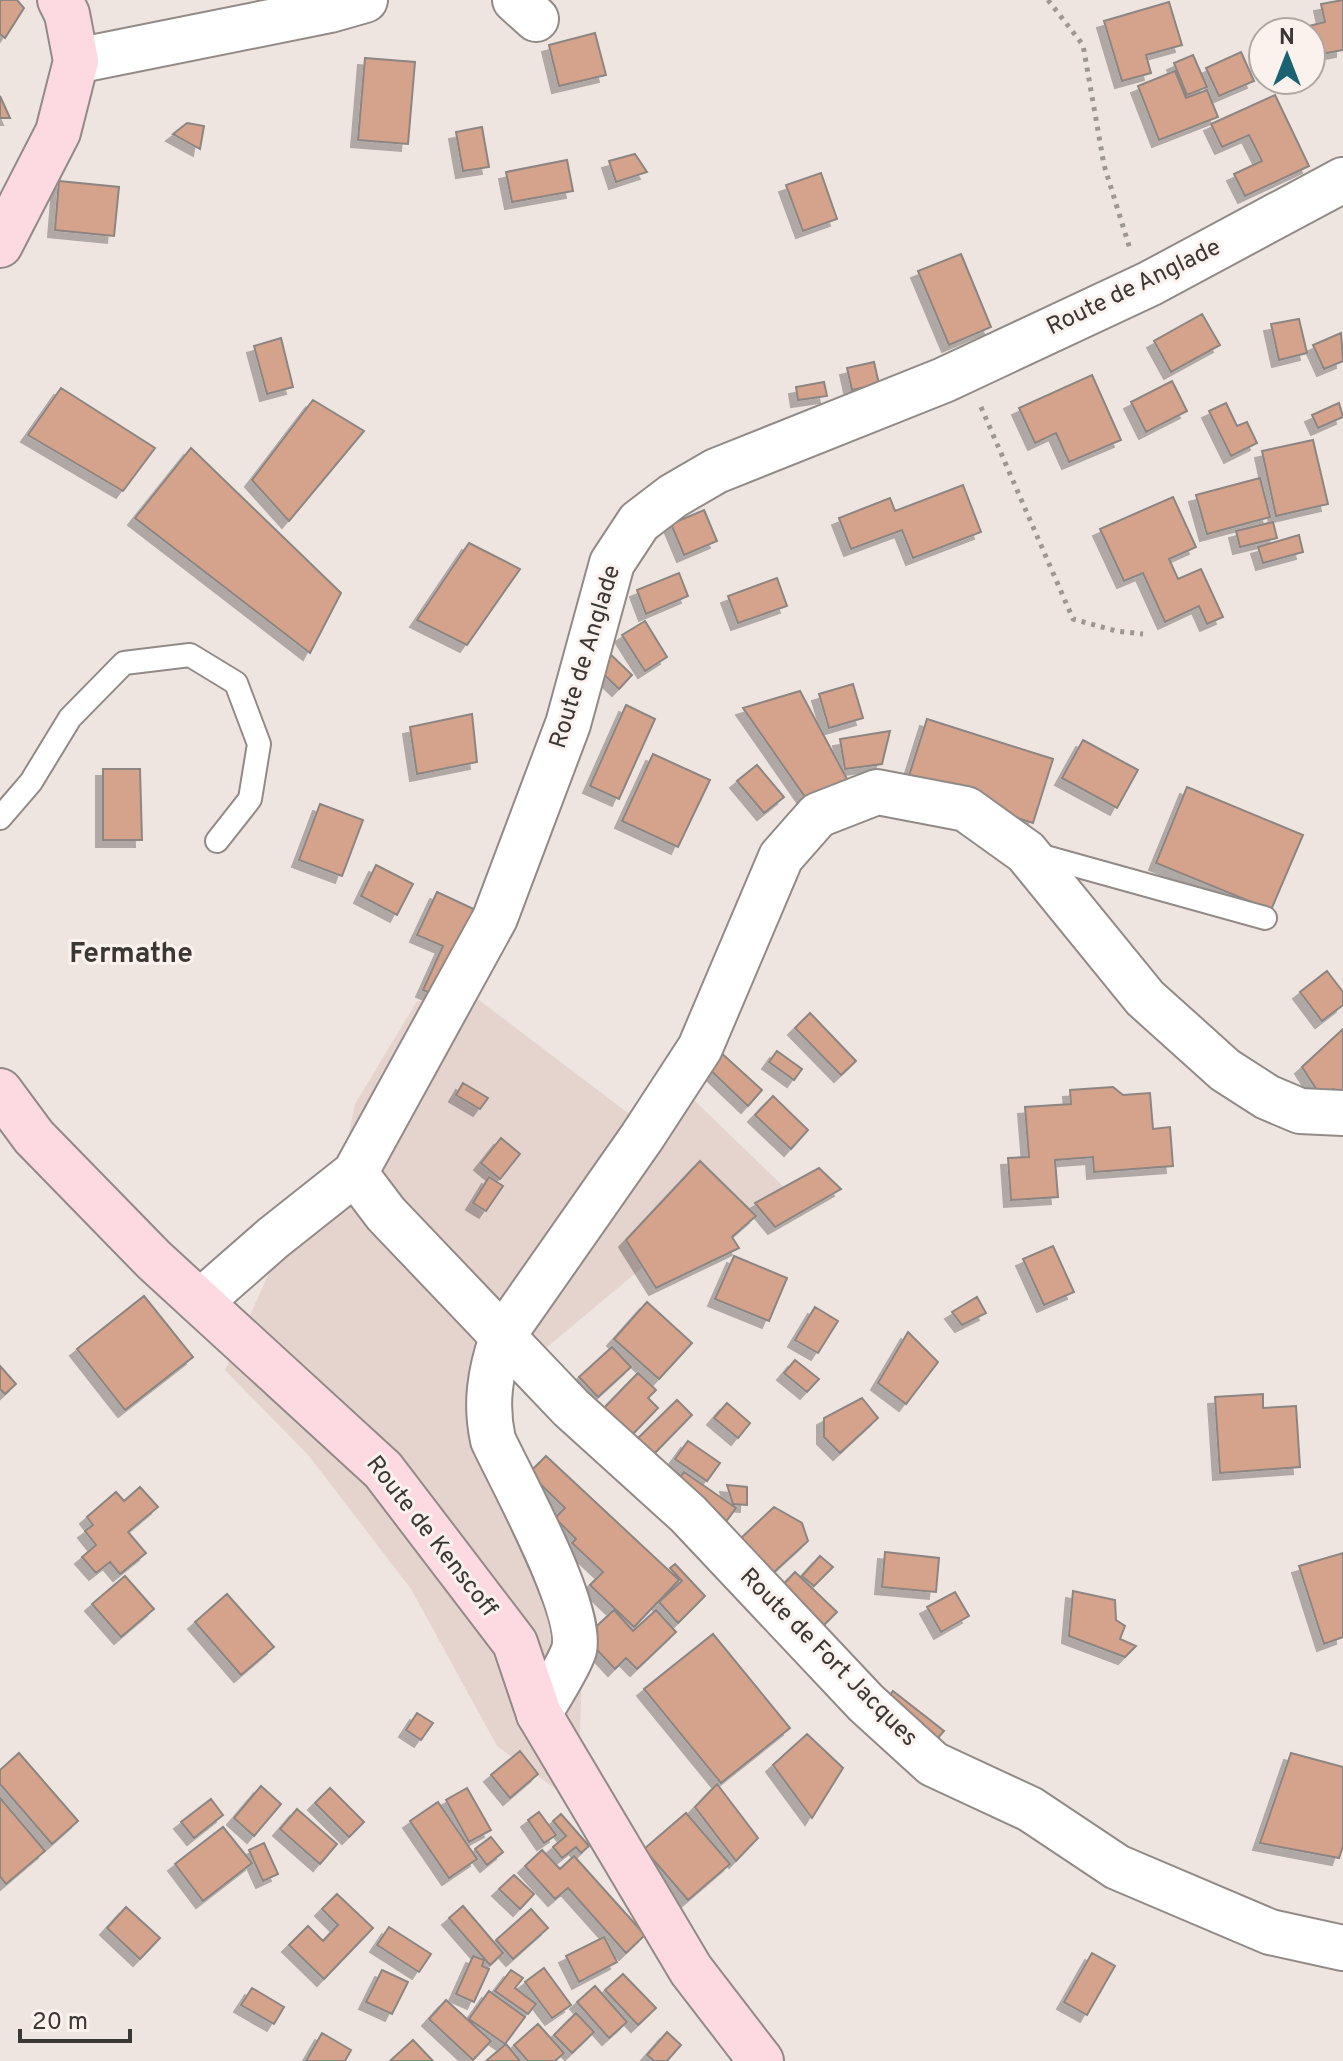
<svg xmlns="http://www.w3.org/2000/svg" width="1343" height="2061" font-family="Overpass,sans-serif">
<defs>
<filter id="shadow"><feDropShadow dx="-7" dy="7" stdDeviation="0" flood-color="#0004"/></filter>
</defs>
<rect width="100%" height="100%" fill="#eee5e0"/>
<!-- built -->
<path fill="#e5d4ce" d="M475,997L628,1113L664,1071L786,1189L643,1267L498,1388L582,1677L578,1782L561,1793L497,1746L411,1589L309,1456L225,1370L271,1269L336,1194L355,1104L417,1001Z"/>
<!-- building -->
<path fill="#d5a38c" stroke="#8d8581" stroke-width="2" filter="url(#shadow)" d="M0,0H17L24,8L5,38L0,34Z
M1343,0V50L1311,56V32H1306L1305,27L1325,22L1321,4Z
M1169,2L1182,45L1146,55L1151,73L1122,81L1104,21Z
M595,33L606,75L559,86L549,45Z
M1241,52L1254,81L1219,96L1206,68Z
M1193,55L1207,87L1187,95L1174,63Z
M365,58L415,62L408,144L358,140Z
M1175,71L1186,98L1207,90L1218,117L1159,140L1138,86Z
M1275,95L1309,166L1245,196L1234,174L1262,161L1249,135L1222,147L1211,124Z
M0,96L10,118H0Z
M187,123L204,126L200,149L173,134Z
M482,127L489,167L463,171L456,132Z
M635,154L647,172L616,182L609,161Z
M567,160L573,191L512,202L506,172Z
M821,173L837,219L803,231L786,185Z
M59,181L119,187L114,236L55,230Z
M961,254L991,327L949,345L918,271Z
M1202,314L1220,345L1171,372L1154,341Z
M1299,319L1307,353L1279,360L1271,324Z
M1341,333L1343,361L1324,369L1313,345Z
M281,338L293,387L267,394L254,346Z
M874,362L879,384L852,390L847,368Z
M1092,375L1121,440L1069,462L1056,433L1035,443L1019,408Z
M1172,381L1187,411L1146,432L1131,402Z
M824,382L827,396L798,400L796,387Z
M61,388L155,448L123,491L28,435Z
M313,400L364,431L289,521L252,480Z
M1226,403L1237,426L1247,422L1257,443L1231,456L1209,411Z
M1339,403L1343,417L1318,428L1312,415Z
M1313,440L1328,504L1276,516L1262,451Z
M191,448L341,593L310,653L135,518Z
M1260,478L1270,517L1207,534L1196,495Z
M963,485L981,532L913,558L902,530L851,549L839,518L890,498L895,511Z
M1173,497L1196,547L1169,559L1178,579L1201,569L1223,617L1207,624L1199,606L1165,622L1143,573L1124,581L1100,529Z
M704,510L717,541L684,555L671,524Z
M1273,522L1277,538L1240,547L1236,531Z
M1299,535L1303,552L1263,563L1258,547Z
M469,543L520,569L467,645L417,620Z
M679,573L688,596L646,614L637,590Z
M777,578L787,606L738,623L728,596Z
M645,621L667,657L645,671L622,635Z
M607,651L632,675L619,689L594,665Z
M853,684L863,718L829,728L819,694Z
M800,691L848,781L812,807L743,708Z
M626,705L655,719L619,799L590,786Z
M472,714L477,762L417,774L410,727Z
M927,719L1053,759L1033,823L907,782Z
M890,731L882,764L845,769L840,739Z
M1083,740L1138,770L1117,808L1062,778Z
M653,754L710,780L678,847L622,821Z
M757,765L784,797L764,813L737,781Z
M103,769H140L142,840H103Z
M1187,787L1303,835L1271,910L1156,863Z
M320,804L363,820L342,876L299,860Z
M376,865L413,884L397,915L361,896Z
M437,892L480,912L440,997L423,990L443,946L417,935Z
M1327,971L1343,992V1005L1322,1021L1300,992Z
M810,1013L856,1061L841,1075L795,1028Z
M1343,1029V1093L1333,1089L1322,1098L1302,1067Z
M718,1050L762,1090L748,1106L704,1064Z
M777,1051L802,1069L794,1080L769,1062Z
M463,1083L488,1098L480,1109L456,1095Z
M1113,1087L1123,1095L1150,1093L1153,1129L1170,1127L1173,1166L1094,1172L1093,1157L1055,1160L1058,1197L1011,1200L1008,1158L1029,1157L1025,1107L1071,1104L1070,1090Z
M773,1096L808,1130L791,1149L755,1115Z
M501,1138L520,1154L500,1179L481,1163Z
M700,1161L756,1216L732,1237L739,1248L656,1288L626,1240Z
M819,1168L841,1189L775,1227L755,1203Z
M489,1177L503,1186L486,1211L473,1203Z
M1053,1246L1074,1292L1044,1305L1023,1259Z
M734,1256L787,1278L769,1321L715,1299Z
M144,1296L193,1357L125,1410L77,1349Z
M977,1297L986,1313L962,1325L952,1312Z
M647,1302L692,1343L659,1379L614,1339Z
M815,1307L838,1321L818,1353L795,1340Z
M908,1332L938,1362L906,1404L878,1383Z
M612,1347L631,1367L598,1397L579,1377Z
M795,1360L819,1379L807,1392L784,1373Z
M0,1366L16,1384L5,1394L0,1389Z
M638,1373L656,1390L648,1398L658,1408L629,1438L601,1411Z
M1263,1394V1408L1296,1406L1300,1467L1220,1473L1215,1397Z
M862,1398L878,1418L840,1453L824,1437V1418Z
M677,1400L692,1415L649,1459L633,1443Z
M727,1403L750,1423L738,1438L714,1418Z
M688,1441L720,1463L707,1481L675,1459Z
M546,1456L679,1580L634,1627L590,1585L603,1572L572,1543L576,1539L555,1518L565,1508L529,1473Z
M684,1472L736,1508L722,1527L670,1492Z
M727,1485L747,1487V1505L733,1504Z
M140,1487L158,1507L128,1532L146,1553L120,1574L110,1562L96,1573L82,1557L96,1545L85,1531L93,1525L87,1517L116,1492L124,1501Z
M774,1507L802,1523L808,1541L773,1573L740,1539Z
M885,1552L939,1558L936,1592L882,1587Z
M1343,1553V1637L1324,1644L1299,1566Z
M820,1556L833,1567L814,1586L802,1576Z
M675,1564L705,1596L678,1623L659,1602L682,1581L670,1568Z
M795,1572L837,1612L820,1629L779,1589Z
M125,1576L154,1609L121,1637L92,1604Z
M1073,1591L1115,1600L1116,1620L1125,1626L1120,1639L1136,1646L1125,1657L1069,1636Z
M955,1592L969,1616L941,1632L927,1607Z
M227,1594L274,1647L241,1675L195,1622Z
M614,1610L633,1631L656,1610L676,1632L637,1669L626,1658L615,1669L585,1637Z
M713,1634L790,1728L721,1783L644,1689Z
M893,1691L944,1731L932,1745L882,1706Z
M417,1713L433,1723L421,1740L406,1730Z
M807,1734L843,1768L812,1818L773,1765Z
M520,1751L538,1774L510,1798L491,1775Z
M19,1753L78,1821L52,1844L0,1784V1770Z
M1291,1753L1343,1767V1846L1339,1858L1260,1843Z
M717,1784L758,1838L736,1861L695,1807Z
M261,1786L281,1804L254,1836L234,1818Z
M330,1788L364,1822L349,1837L315,1803Z
M467,1788L491,1830L469,1842L446,1800Z
M0,1798L45,1851L6,1884L0,1876Z
M211,1799L223,1815L194,1838L181,1822Z
M438,1802L477,1859L449,1878L410,1821Z
M297,1809L337,1844L320,1864L280,1829Z
M539,1812L556,1835L544,1843L528,1820Z
M686,1813L730,1864L688,1900L644,1849Z
M561,1814L589,1846L581,1853L576,1847L562,1858L553,1847L566,1836L553,1821Z
M223,1827L252,1863L203,1901L175,1864Z
M491,1837L503,1852L487,1865L475,1849Z
M264,1843L278,1874L263,1881L249,1850Z
M542,1850L560,1869L574,1856L645,1935L626,1953L568,1888L555,1899L525,1866Z
M514,1875L534,1894L520,1909L499,1889Z
M337,1894L373,1928L324,1979L289,1945L308,1926L323,1941L338,1925L322,1909Z
M463,1906L503,1953L490,1965L449,1918Z
M126,1907L160,1938L140,1959L107,1928Z
M531,1909L548,1928L513,1959L496,1940Z
M389,1927L431,1954L419,1972L377,1945Z
M604,1937L617,1962L579,1982L566,1956Z
M1092,1953L1115,1966L1087,2015L1064,2002Z
M473,1956L484,1960L482,1966L489,1969L474,2002L456,1994Z
M544,1968L571,2005L552,2018L525,1982Z
M382,1970L408,1982L392,2014L366,2002Z
M511,1970L523,1978L515,1988L536,2004L528,2014L495,1991Z
M623,1974L656,2008L638,2025L605,1990Z
M595,1986L627,2022L609,2038L577,2002Z
M252,1988L284,2007L274,2024L241,2005Z
M489,1991L525,2017L505,2044L469,2019Z
M446,2000L491,2041L473,2060L429,2019Z
M576,2013L594,2032L572,2053L554,2035Z
M538,2024L564,2053L555,2061H528L514,2045Z
M667,2032L681,2045L667,2061H654L647,2055Z
M322,2033L351,2050L345,2061H306Z
M413,2040L433,2061H390Z
M506,2044L520,2061H486Z"/>
<g fill="none" stroke-linecap="round" stroke-linejoin="round">
<!-- service casing -->
<g stroke="#928a86" stroke-width="26">
<path id="service" d="M0,818L31,782L70,718L124,663L190,655L236,683L259,744L250,799L217,841
M1035,854L1265,918"/>
</g>
<!-- minor casing -->
<g stroke="#928a86" stroke-width="48">
<path id="minor" d="M515,0L536,19
M76,61L330,10L365,0
M539,1714C548,1698 569,1666 574,1650C584,1610 512,1481 493,1440C485,1404 490,1373 502,1337L642,1137L700,1048L781,857L818,815L877,792L966,809L1026,852L1145,998L1225,1070L1267,1097L1300,1111L1343,1113"/>
</g>
<!-- tertiary casing -->
<g stroke="#928a86" stroke-width="48">
<path id="tertiary" d="M1343,180L1149,284L944,380L716,471L673,496L639,522L612,563L568,724L495,918L355,1173L386,1214L571,1408L688,1514L866,1703L933,1764L1030,1809L1117,1867L1270,1932L1343,1948
M200,1302L273,1238L355,1173"/>
</g>
<!-- secondary casing -->
<g stroke="#928a86" stroke-width="48">
<path id="secondary" d="M0,245L58,132L76,61L67,14L60,0
M0,1091L34,1137L154,1260L383,1470L515,1643L539,1714L691,1970L761,2061"/>
</g>
<!-- path -->
<path stroke="#9d9793" stroke-width="5" stroke-dasharray="4 6" stroke-linecap="butt" d="M1048,0L1083,45L1104,165L1130,249
M981,407L1073,619L1116,631L1143,634"/>
<!-- service -->
<use href="#service" stroke="#fff" stroke-width="22"/>
<!-- minor -->
<use href="#minor" stroke="#fff" stroke-width="44"/>
<!-- tertiary -->
<use href="#tertiary" stroke="#fff" stroke-width="44"/>
<!-- secondary -->
<use href="#secondary" stroke="#fdd9e1" stroke-width="44"/>
</g>
<g text-anchor="middle" dominant-baseline="central" stroke-width="6" stroke-linejoin="round" paint-order="stroke">
<!-- street labels -->
<g font-size="24" fill="#3a3735" stroke="#fbf2ee">
<text transform="translate(1134 288) rotate(-26)">Route de Anglade</text>
<text transform="translate(586 657) rotate(-73)">Route de Anglade</text>
<text transform="translate(431 1537) rotate(52)">Route de Kenscoff</text>
<text transform="translate(828 1658) rotate(45)">Route de Fort Jacques</text>
</g>
<!-- quarter labels -->
<g font-size="28" font-weight="bold" fill="#3a3735" stroke="#fbf2ee">
<text x="131" y="955">Fermathe</text>
</g>
</g>
<!-- north arrow -->
<g transform="translate(1287 56)"><circle r="38" fill="#fbf2ee" stroke="#aea7a4" stroke-width="2"/>
<path d="M0-6L14 30L0 20L-14 30Z" fill="#1b6372"/>
<text y="-12" font-size="22" font-weight="bold" text-anchor="middle" fill="#3a3735">N</text>
</g>
<!-- scale -->
<path d="M20 2029v12h110v-12" fill="none" stroke="#3a3735" stroke-width="4"/>
<text x="32" y="2029" font-size="24" fill="#3a3735" stroke="#fbf2ee" stroke-width="6" paint-order="stroke">20 m</text>
</svg>
